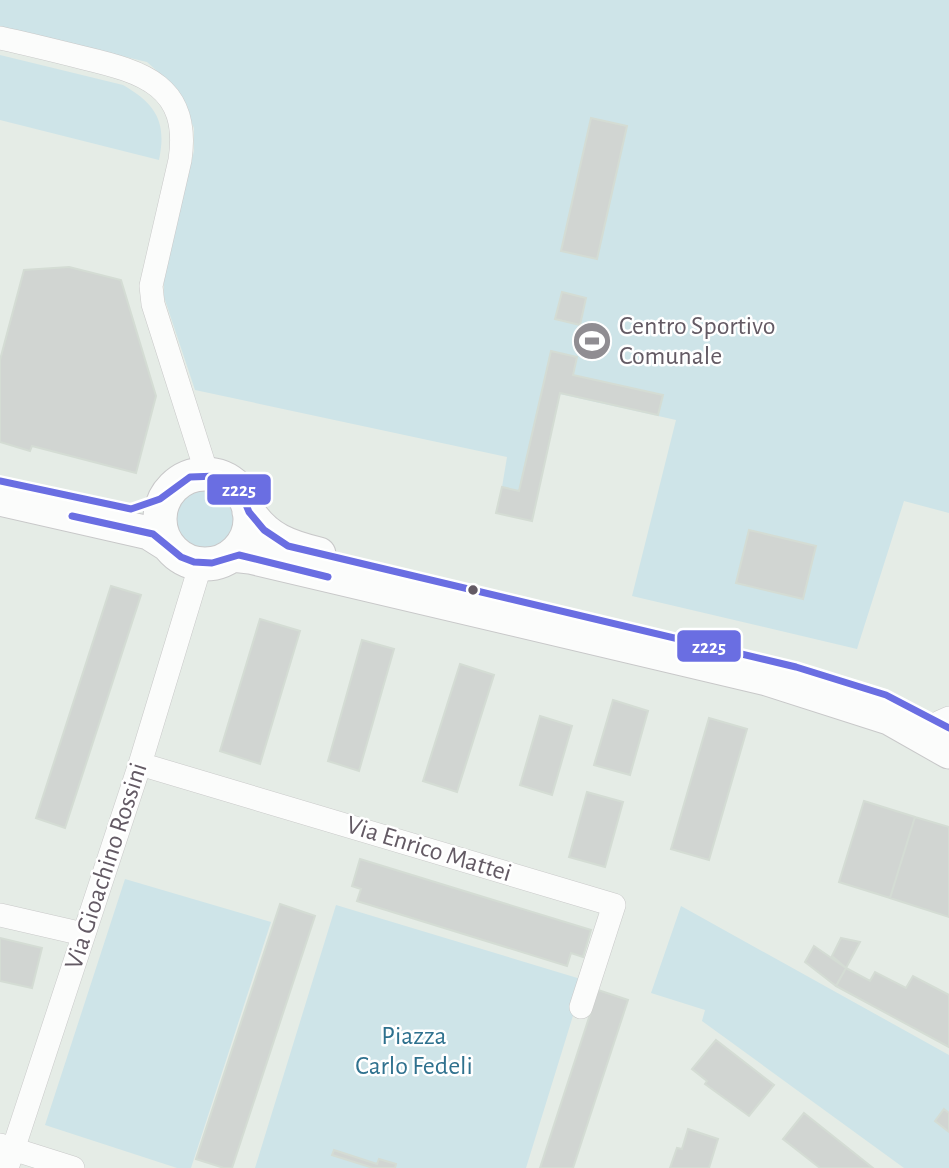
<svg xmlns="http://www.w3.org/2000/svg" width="949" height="1168" font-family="'Alegreya Sans',sans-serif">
<rect width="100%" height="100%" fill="#e5ece6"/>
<!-- green -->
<path fill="#cee4e8" d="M0,0H949V513L904,501L857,649L632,596L676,420L560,394L532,521L502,487L507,457L195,390L164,297V276L194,151V128L177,89L147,62L0,27Z
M0,55L123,85C156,104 167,122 159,160L0,120Z
M176 519a30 30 0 1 1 60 0a30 30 0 1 1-60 0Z
M125,879L271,922L191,1168H177L45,1125Z
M336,905L584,980L526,1168H255Z
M681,906L949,1055V1168H904L702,1021L705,1010L651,993Z"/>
<!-- building -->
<path fill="#d1d5d2" stroke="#d4dcd4" stroke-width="2" d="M591,118L627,126L597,259L561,251Z
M69,267L121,280L156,396L136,473L32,446L30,451L0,442V360L24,270Z
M562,292L586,298L580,325L555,319Z
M551,351L577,357L573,375L663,395L658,415L560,393L532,521L496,513L502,487L519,491Z
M749,530L816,546L803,599L736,583Z
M111,586L141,595L65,828L36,818Z
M260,619L300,631L260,764L220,751Z
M362,640L394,649L359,771L328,761Z
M460,664L494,675L457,792L423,781Z
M613,700L648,711L630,775L594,765Z
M540,716L572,726L552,795L520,785Z
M709,718L747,729L709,860L671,849Z
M587,792L623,802L605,867L569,857Z
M864,801L915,817L890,898L839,882Z
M915,817L949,827V917L890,898Z
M360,859L591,930L583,957L571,953L567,966L357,901L361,889L352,886Z
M280,904L315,916L232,1168H224L196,1159Z
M0,938L42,948L32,988L0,981Z
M841,938L860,942L846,968L832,956Z
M814,946L846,968L836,986L805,962Z
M846,968L870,981L875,972L906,988L913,976L949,995V1047L836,986Z
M598,990L628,1000L573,1168H540Z
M716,1040L774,1085L749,1116L705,1084L707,1081L692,1069Z
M944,1109L949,1113V1132L935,1121Z
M804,1113L873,1168H820L783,1139Z
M688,1129L718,1139L709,1168H670L677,1148L682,1149Z
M334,1150L377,1164L379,1159L396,1164L395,1168H373L332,1155Z"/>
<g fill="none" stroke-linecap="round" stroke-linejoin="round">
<!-- street casing -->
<g stroke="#c9c9c9" stroke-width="24">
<path id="street" d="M0,38C28,44 56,51 84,58C143,72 191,86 180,160L151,286L153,304L207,474
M940,722L949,718
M140,764L614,905L581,1007
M0,915L83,934
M0,1145L73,1168
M7,1168L140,764L201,563"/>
</g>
<!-- secondary casing -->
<g stroke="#c8c8c9" stroke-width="35">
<path id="secondary" d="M160 519a45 45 0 1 1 90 0a45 45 0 1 1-90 0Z
M0,499L149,533L168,545
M249,512C266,539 290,547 319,554
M232,555L250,557L767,679L889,718L949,752"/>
</g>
<!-- street -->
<use href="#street" stroke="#fbfcfb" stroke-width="23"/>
<!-- secondary -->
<use href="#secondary" stroke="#fbfcfb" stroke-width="33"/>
<!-- bus-1 casing -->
<g stroke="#fff" stroke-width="12">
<path id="bus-1" d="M0,481L131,509L160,499L190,477L218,476L240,490L249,512L264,530L288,546L796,667L886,695L949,728
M72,516L153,534L181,557L194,562L212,563L239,555L328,577"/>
</g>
<!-- bus-1 -->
<use href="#bus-1" stroke="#6a6ee2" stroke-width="7"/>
</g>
<!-- icons -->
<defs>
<g id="stadium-disc" transform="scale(2.0125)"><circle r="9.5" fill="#908d92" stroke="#fff"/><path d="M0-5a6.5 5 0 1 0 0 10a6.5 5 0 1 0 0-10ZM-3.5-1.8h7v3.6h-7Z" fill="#fff"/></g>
</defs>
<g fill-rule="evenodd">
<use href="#stadium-disc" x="592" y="341"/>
</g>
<!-- markers -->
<circle fill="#635a64" stroke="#fff" stroke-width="2.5" cx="473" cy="590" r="6"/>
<g text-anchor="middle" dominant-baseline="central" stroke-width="5" stroke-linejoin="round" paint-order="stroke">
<!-- poi labels -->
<g font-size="26" fill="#635a64" stroke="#fff" text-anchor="start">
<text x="619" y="326">Centro Sportivo<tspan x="619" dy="30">Comunale</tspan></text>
</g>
<!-- street labels -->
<g font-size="26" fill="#635a64" stroke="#fff">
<text transform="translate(429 849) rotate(17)">Via Enrico Mattei</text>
<text transform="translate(106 866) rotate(-72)">Via Gioachino Rossini</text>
</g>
<!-- park labels -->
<g font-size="26" fill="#2f718e" stroke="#fff">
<text x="414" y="1036">Piazza<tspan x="414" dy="30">Carlo Fedeli</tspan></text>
</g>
</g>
<g stroke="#fff" stroke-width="2.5">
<rect x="206" y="473" width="66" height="33" rx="7" fill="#6a6ee2"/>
<rect x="676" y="629" width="66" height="34" rx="7" fill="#6a6ee2"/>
</g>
<g font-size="19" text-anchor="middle" font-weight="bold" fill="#fff">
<text x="239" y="496">z225</text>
<text x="709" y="653">z225</text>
</g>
</svg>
